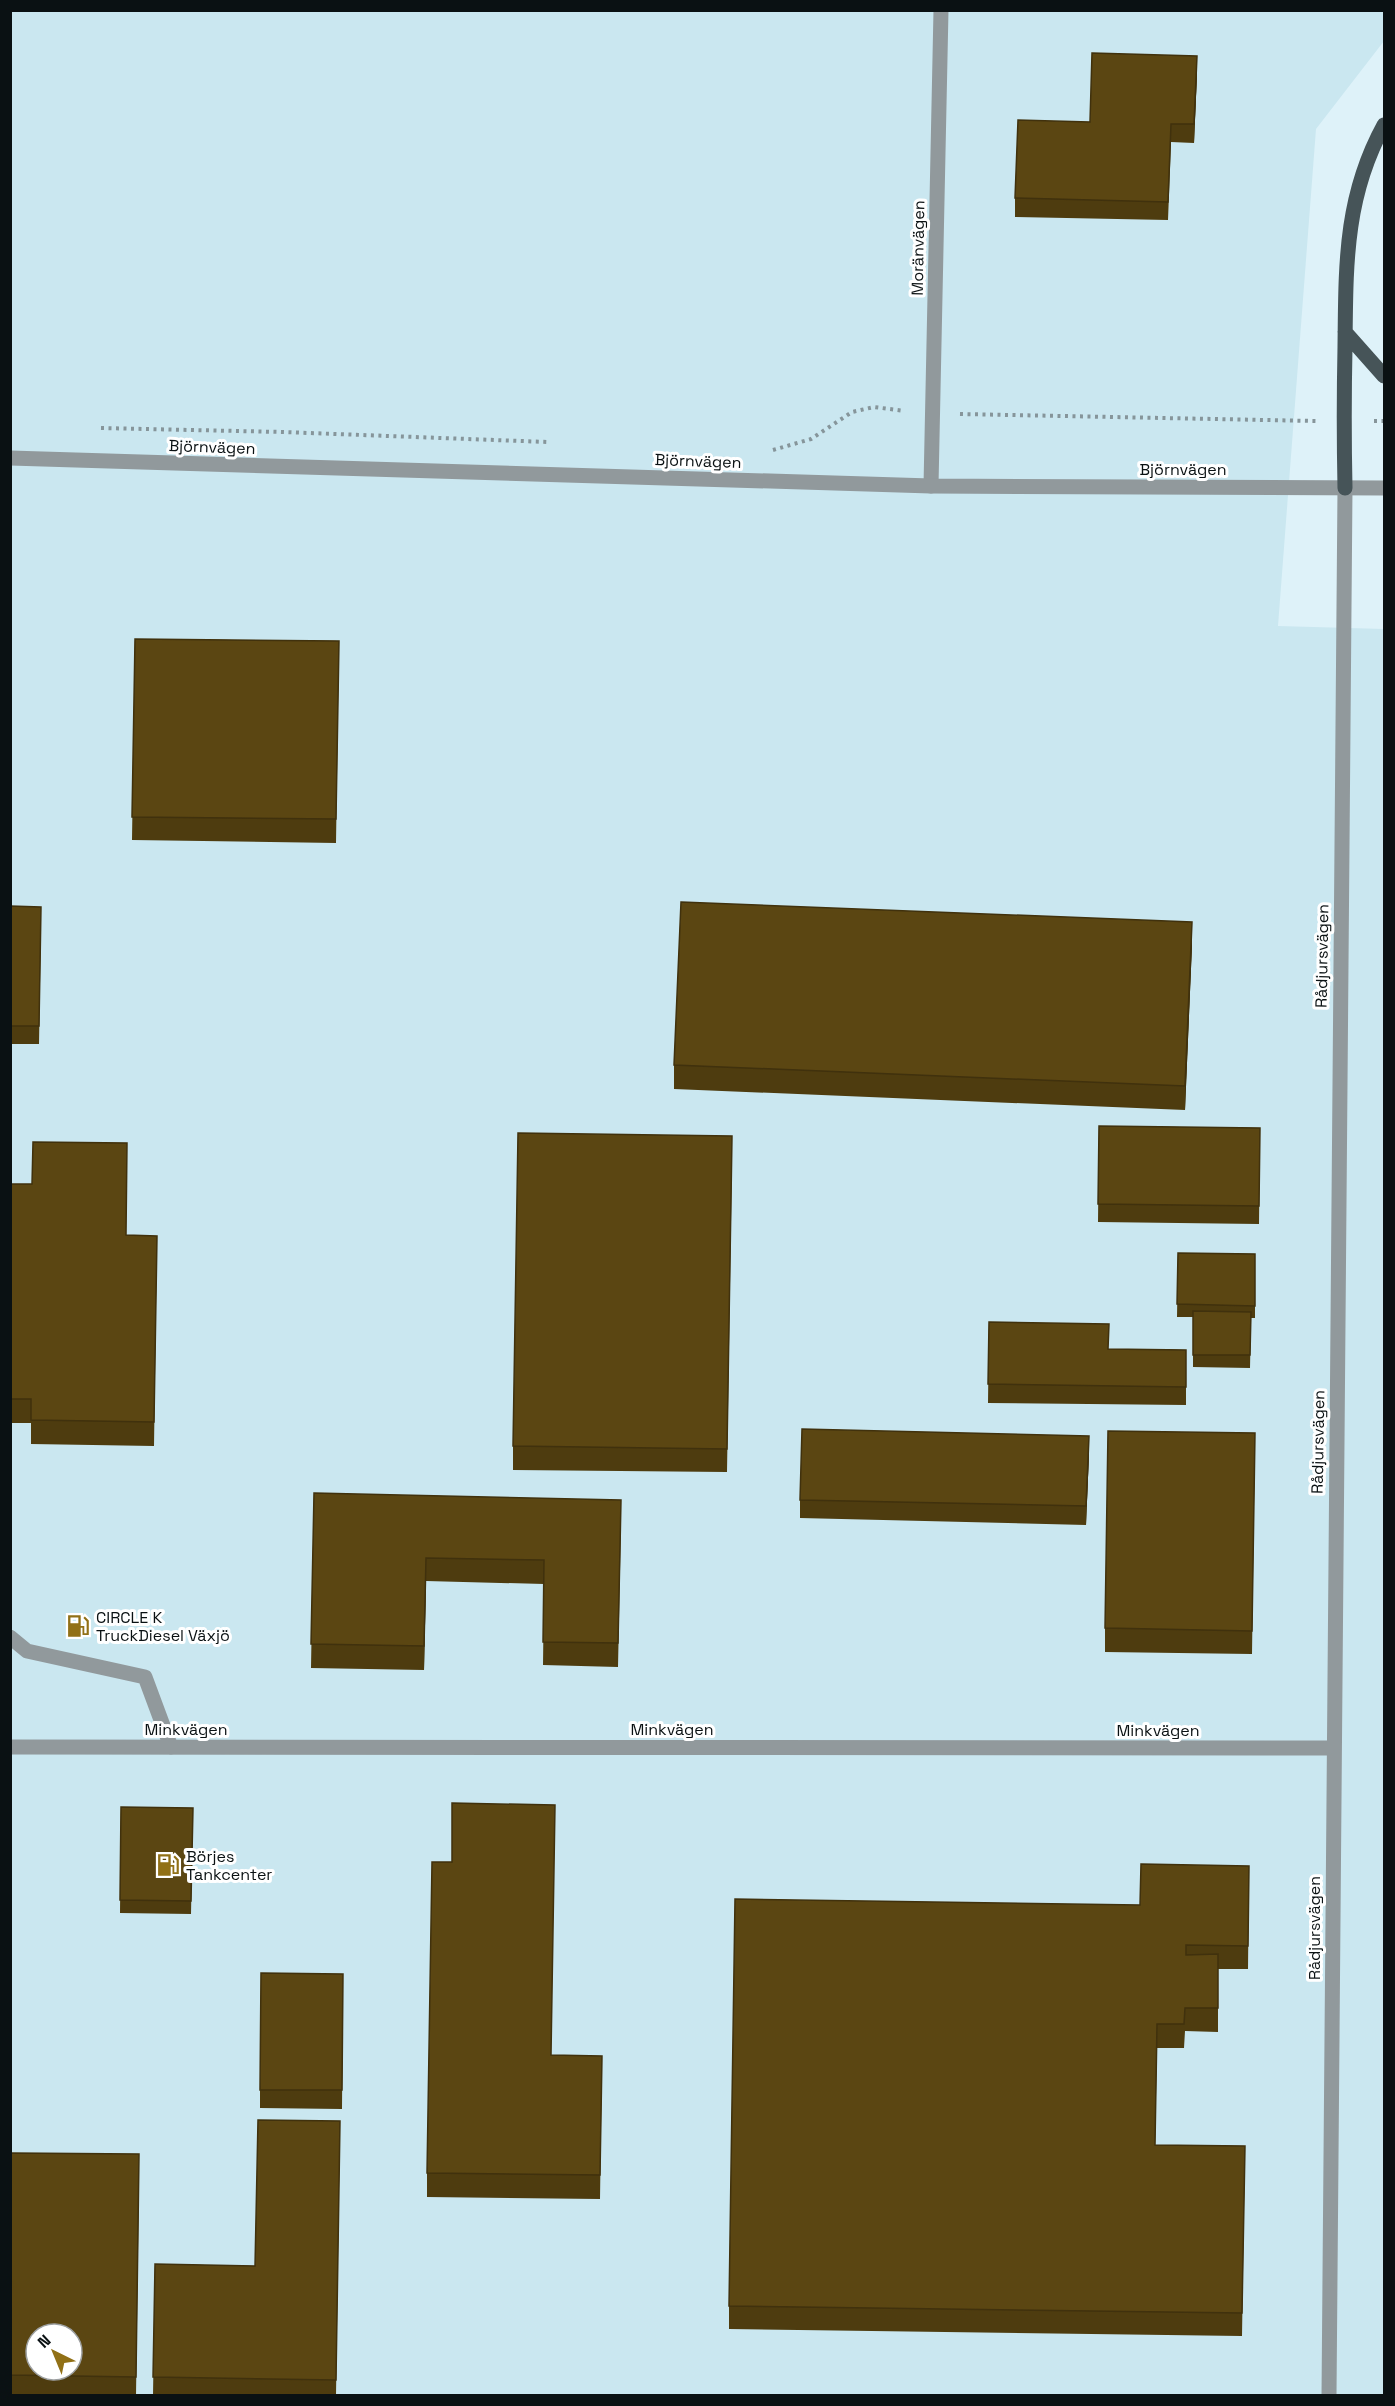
<svg xmlns="http://www.w3.org/2000/svg" width="1395" height="2406" font-family="'Space Grotesk',sans-serif">
<rect width="100%" height="100%" fill="#def2f9"/>
<!-- built -->
<path fill="#cae7f0" fill-rule="evenodd" d="M11,11H1384V41L1316,129L1278,626L1384,629V2395L11,2396ZM36,2334H72V2370H36Z"/>
<g fill="none" stroke-linecap="round" stroke-linejoin="round">
<!-- path -->
<path stroke="#86959a" stroke-width="4" stroke-dasharray="3 4.5" stroke-linecap="butt" d="M960,414L1316,421
M1374,421H1384
M101,428L283,432L547,442
M773,450L811,439L852,412L874,407L905,411"/>
<!-- service -->
<path stroke="#91999c" stroke-width="15" d="M10,1637L27,1651L145,1677L171,1747"/>
<!-- minor -->
<path stroke="#91999c" stroke-width="15" d="M931,486L941,10
M10,1747L1333,1748
M1329,2396L1345,488"/>
<!-- tertiary -->
<path stroke="#91999c" stroke-width="15" d="M10,458L931,486L1384,488"/>
<!-- primary -->
<path stroke="#465458" stroke-width="15" d="M1345,332L1384,376
M1345,488C1344,441 1344,394 1345,347C1346,267 1344,198 1384,125"/>
</g>
<!-- wall -->
<path fill="#4e3c0f" d="M1197,74L1194,143L1171,142L1168,220L1015,217V198L1090,122Z
M135,639L339,641L336,843L132,840Z
M10,906L41,925L39,1044H10Z
M1192,945L1185,1110L674,1089V1065Z
M1099,1126L1260,1128L1259,1224L1098,1222Z
M732,1159L727,1472L513,1470V1446Z
M10,1184H32L126,1235L157,1236L154,1446L31,1444V1423H10Z
M1178,1253L1255,1254V1318H1251L1250,1368L1193,1367V1317H1177Z
M989,1322L1108,1349L1186,1350V1405L988,1403Z
M1255,1433L1252,1654L1105,1652V1628Z
M1089,1454L1086,1525L800,1518V1500Z
M314,1493L621,1523L618,1667L543,1665L544,1584L426,1581L424,1670L311,1668Z
M121,1807L193,1808L191,1914L120,1913Z
M452,1862L551,2055L602,2056L600,2199L427,2197V2173Z
M1249,1866L1248,1969H1218V2032L1185,2031L1184,2048H1157L1155,2145L1245,2146L1242,2336L729,2329V2306Z
M343,1974L342,2109L260,2108V2090Z
M340,2121L336,2396H153L155,2264L255,2266Z
M10,2177L139,2178L136,2396H10Z"/>
<!-- shaded-wall -->
<path fill="#40310d" d="M1197,56V74L1194,143V124Z
M1192,922V945L1185,1110V1086Z
M1089,1436V1454L1086,1525V1506Z
M426,1558V1581L424,1670V1646Z"/>
<!-- building -->
<path fill="#5b4612" stroke="#40310d" stroke-width="1.5" fill-rule="evenodd" d="M1092,53L1197,56L1194,124H1171L1168,202L1015,198L1018,120L1090,122Z
M135,639L339,641L336,819L132,817Z
M681,902L1192,922L1185,1086L674,1065Z
M10,906L41,907L39,1026H10Z
M1099,1126L1260,1128L1259,1206L1098,1204Z
M518,1133L732,1136L727,1449L513,1446Z
M33,1142L127,1143L126,1235L157,1236L154,1422L31,1420V1399H10V1184H32Z
M1178,1253L1255,1254V1306L1177,1304Z
M1193,1311L1251,1312L1250,1355H1193Z
M989,1322L1109,1324L1108,1349L1186,1350V1387L988,1384Z
M802,1429L1089,1436L1086,1506L800,1500Z
M1108,1431L1255,1433L1252,1631L1105,1628Z
M314,1493L621,1500L618,1643L543,1642L544,1560L426,1558L424,1646L311,1644Z
M452,1803L555,1805L551,2055L602,2056L600,2175L427,2173L432,1862H452Z
M121,1807L193,1808L191,1901L120,1900Z
M1141,1864L1249,1866L1248,1946L1186,1945V1955L1218,1954V2008H1185L1184,2024H1157L1155,2145L1245,2146L1242,2313L729,2306L735,1899L1140,1905Z
M261,1973L343,1974L342,2090H260Z
M258,2120L340,2121L336,2380L153,2377L155,2264L255,2266Z
M11,2153L139,2154L136,2377L10,2375ZM36,2334H72V2370H36Z"/>
<!-- icons -->
<defs>
<g id="fuel-bare" transform="scale(1.8)"><path d="M-5.5-6h7V0h2V4h1.3V-2.5L3-4.5l.8-.8L6-3V5H2.5V1h-1V6h-7ZM-4.2-4.7v3.2H.2V-4.7Z" fill="#917016" stroke="#fff" stroke-width="2.5" paint-order="stroke"/></g>
</defs>
<g fill-rule="evenodd">
<use href="#fuel-bare" x="78" y="1626"/>
<use href="#fuel-bare" x="168" y="1865"/>
</g>
<g text-anchor="middle" dominant-baseline="central" stroke-width="6" stroke-linejoin="round" paint-order="stroke">
<!-- street labels -->
<g font-size="16" fill="#0a1113" stroke="#fff">
<text transform="translate(918 248) rotate(-89)">Moränvägen</text>
<text transform="translate(212 447) rotate(2)">Björnvägen</text>
<text transform="translate(698 461) rotate(2)">Björnvägen</text>
<text x="1183" y="469">Björnvägen</text>
<text transform="translate(1322 956) rotate(-89)">Rådjursvägen</text>
<text transform="translate(1318 1442) rotate(-89)">Rådjursvägen</text>
<text x="186" y="1729">Minkvägen</text>
<text x="672" y="1729">Minkvägen</text>
<text x="1158" y="1730">Minkvägen</text>
<text transform="translate(1314 1928) rotate(-90)">Rådjursvägen</text>
</g>
<!-- poi labels -->
<g font-size="16" fill="#0a1113" stroke="#fff" text-anchor="start">
<text x="96" y="1617">CIRCLE K<tspan x="96" dy="18">TruckDiesel Växjö</tspan></text>
<text x="186" y="1856">Börjes<tspan x="186" dy="18">Tankcenter</tspan></text>
</g>
</g>
<!-- border -->
<rect width="1395" height="2406" fill="none" stroke="#0a1113" stroke-width="24"/>
<!-- north arrow -->
<g transform="translate(54 2352) rotate(317)"><circle r="28" fill="#ffffff" stroke="#9da0a1" stroke-width="1.5"/>
<path d="M0-4.5L10 22L0 15L-10 22Z" fill="#917016"/>
<text y="-9" font-size="16" font-weight="bold" text-anchor="middle" fill="#0a1113">N</text>
</g>
</svg>
